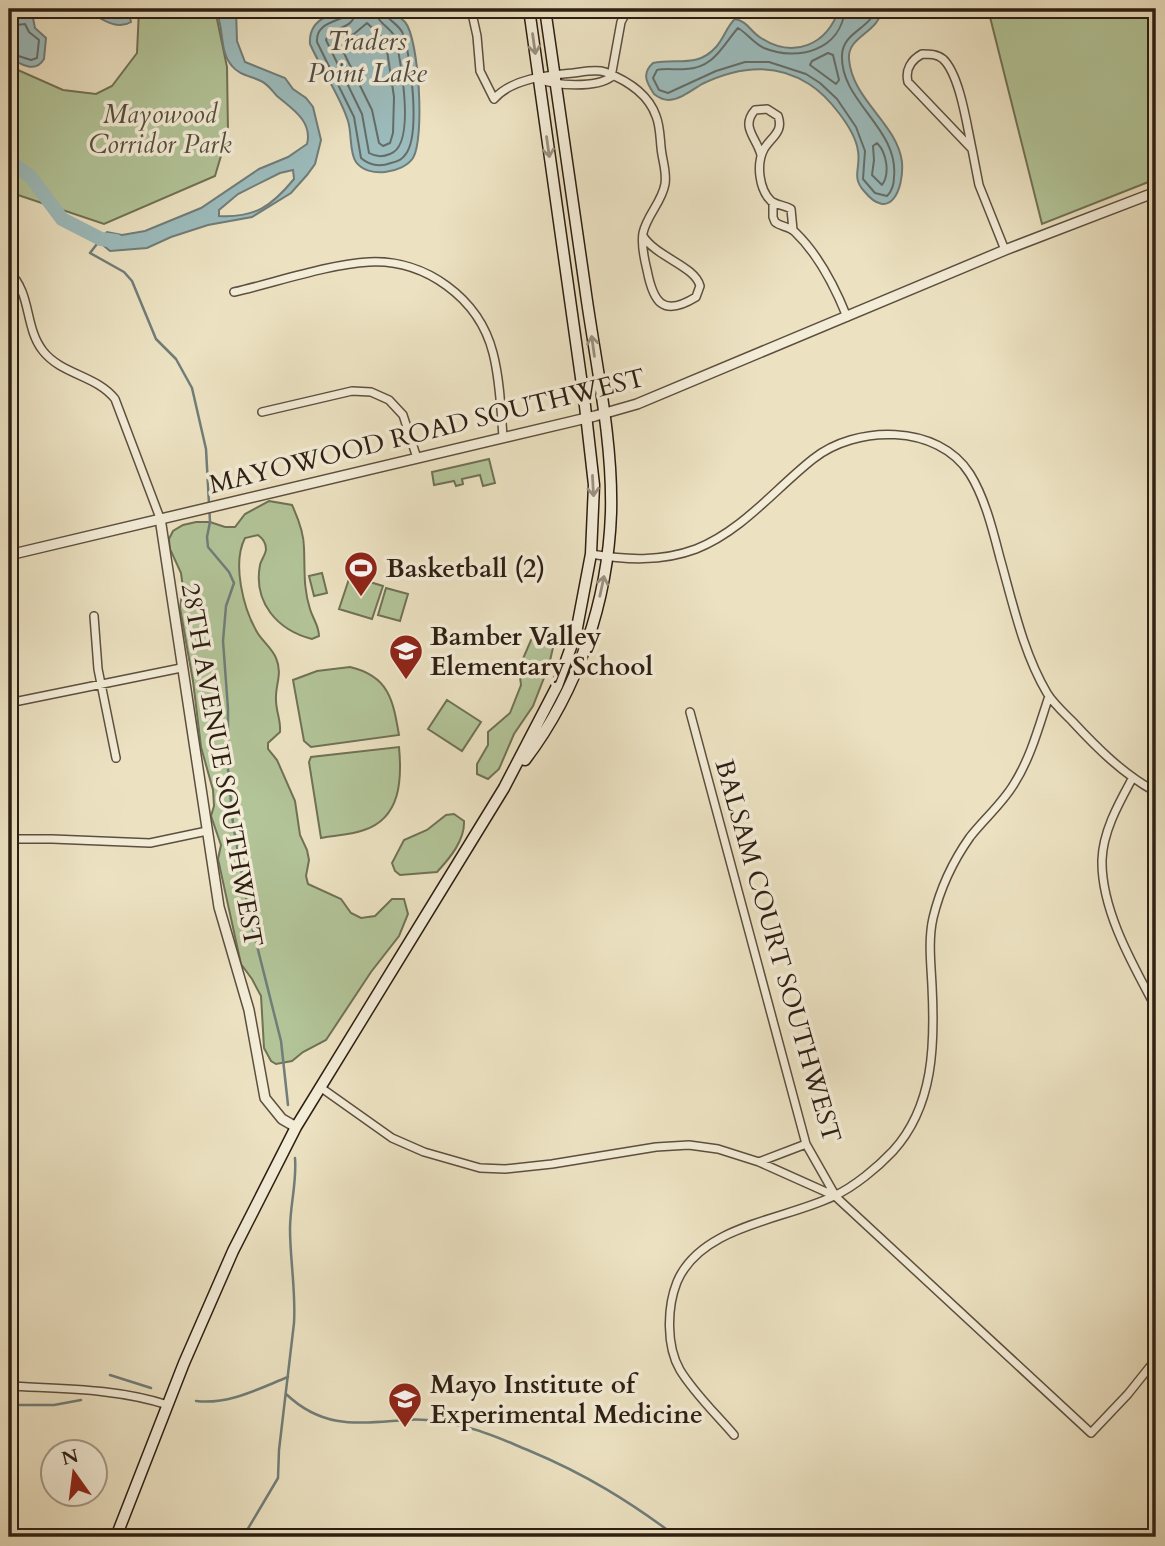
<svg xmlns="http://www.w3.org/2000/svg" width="1165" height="1546" font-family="Cardo,serif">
<rect width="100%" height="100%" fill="#ece2c2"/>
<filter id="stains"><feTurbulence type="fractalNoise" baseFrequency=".00286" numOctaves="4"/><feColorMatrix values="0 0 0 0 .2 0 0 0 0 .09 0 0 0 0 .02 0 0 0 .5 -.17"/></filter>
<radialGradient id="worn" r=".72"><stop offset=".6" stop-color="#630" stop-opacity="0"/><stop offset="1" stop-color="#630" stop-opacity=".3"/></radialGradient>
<!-- green -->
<path fill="#b2c498" stroke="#707156" stroke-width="2" d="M139,9H262L217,19L227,67L228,132L215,176L104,224L9,192V66L63,90L96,94L112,86L137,53Z
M988,9H1156V179L1042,224Z
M489,459L495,483L483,486L480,475L462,479L463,484L456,486L454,481L434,485L432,472Z
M269,501L292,505C298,518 304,534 304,548C305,570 303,587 310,609C313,619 319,626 319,636L312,639C277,630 253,602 260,565C261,560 266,554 266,549C266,543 262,538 258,535L245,538C232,563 243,608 257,632C262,641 272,648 276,658C283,674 275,685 276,700C276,712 281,720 280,732L268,743V749L277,760L295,801L300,835L307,850L309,860L306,876L308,884L341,899L351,913L361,918L375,916L392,899H404L408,914L399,936L371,972L326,1040L303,1052L292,1061L276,1064L271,1061L264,1048L261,996L252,979L241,964L218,859L221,845L211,816L214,806L213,790L201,747L193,681L180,608L183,588L181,573L170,549L169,539L173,531L183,525L196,522H210L225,527H235L245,514Z
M322,573L327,593L314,596L309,576Z
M350,576L383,586L372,619L339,609Z
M386,588L408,594L400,621L378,615Z
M538,634H546L555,639L549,665L533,706L514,734L499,769L488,779L477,774V764L488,745V732L510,713L521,685L519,668L531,640Z
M350,667C389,676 393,700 399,735L311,747L304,741L293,680L317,671Z
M447,700L481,722L462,751L428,729Z
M399,747C402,779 401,818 364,830C351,835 335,835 321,838L309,762L311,757Z
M454,814L464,821C465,840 450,858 437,872L400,875L395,871L392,863L404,840L427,830L446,815Z"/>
<!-- water -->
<path fill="#9cbcbd" stroke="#707d79" stroke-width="2" fill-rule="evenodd" d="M83,9H128L131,22C115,32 97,15 83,9Z
M215,9H236L237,41L245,62L285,78L293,89L306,98L313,107L321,140L315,164L307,175L291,193L252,217L208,225L171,237L147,248L110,251L98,241L107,232L122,235L145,231L201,208L259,169L288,157L307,144C313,121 291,108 277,96C272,91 268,84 261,81C251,76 239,75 232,66C218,50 225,26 215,9ZM293,170L294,179C272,206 255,218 219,216V210L238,194L280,173Z
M355,9C375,9 390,7 405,22C419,38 425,138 413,158C403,173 368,179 356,162C349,152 352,133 348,121C340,95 321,69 310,44C308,17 334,13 355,9Z
M839,9H882C879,33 847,36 849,59C852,100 897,123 902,162C904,189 890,223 864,191C851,177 861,168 858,151C855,129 828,96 809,84C775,62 737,67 702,84C692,90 681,99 669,100C663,100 659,98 654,94C647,83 641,74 653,63C676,58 698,68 716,47C724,38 727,26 735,19C747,21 751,32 761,38C794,59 827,45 839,9Z
M24,14L33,18L35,28L46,38L44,59C35,74 21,64 9,58V19L14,20Z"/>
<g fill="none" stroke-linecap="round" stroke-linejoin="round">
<!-- shore -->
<path stroke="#646d68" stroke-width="2" d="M347,9L344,17C331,23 316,25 317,42L354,117L361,158C370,166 380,167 391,163C396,162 402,160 405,155C421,137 411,55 403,34C399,23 386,21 384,9
M356,9C355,26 342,27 329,33L326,40L362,114L369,153C376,157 383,157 390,154C417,145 400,60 396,39C391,26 376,24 376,9
M845,9C841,50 798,62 764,48C753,43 747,33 738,28C722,46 714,68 686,69C676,70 666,68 657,70L653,78L659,90L668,93L716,71L745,62H769L806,74L820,83L837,99L856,127L865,151L863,179L875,193L887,196C892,191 894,185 894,177C899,128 840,102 842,55C843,32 870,29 876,9
M367,23L384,39L386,44L394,97L393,133L390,143L383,146L379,143L372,110L339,43L341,40L354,34Z
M9,26L25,24L29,32L39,40L37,58L31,60L9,53
M828,53L833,55L839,80L836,84L810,65L812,61Z
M877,143C887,153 890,174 882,185L872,175L874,160L873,146Z"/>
<!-- stream -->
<path stroke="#707d79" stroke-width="2.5" d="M100,240L90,253L124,272L132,281L156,339L176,359L192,388L206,449L210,522L207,537L208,547L229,572L234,583L226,606L223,641L228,709V769L233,824L249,914L281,1041L288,1105
M110,1375L151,1388
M286,1394C324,1430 359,1423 406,1420C426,1418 446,1422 465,1427C488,1432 508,1442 530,1451C585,1474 629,1501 677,1537
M196,1401C228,1405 258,1389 288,1377
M9,1405H54L81,1400
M243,1537L278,1478L279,1450L294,1323C296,1291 290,1260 290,1229C290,1205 297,1182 295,1158"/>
<!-- river -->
<path stroke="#9cbcbd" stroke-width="14" d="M9,161L30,176L62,219L101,239L116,241"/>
<!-- minor casing -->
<g stroke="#5d4f3f" stroke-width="10">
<path id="minor" d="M471,9L477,36L480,71L494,99C511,79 547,75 573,73C582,72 596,69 605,72C626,80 648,93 656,116C660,126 660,137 661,147C662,160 667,171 665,184C662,202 647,215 643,233C641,245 644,258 647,270C653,301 662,318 696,297L700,286C695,266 656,257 643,236
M922,54C930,54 937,54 943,59C960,75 967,126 972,149L908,82C905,70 911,60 922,54Z
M611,77L621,22L628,9
M539,79C555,86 597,88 611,77
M972,149L979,185L1005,250
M761,155C757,138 740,127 755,110L767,109L778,116C784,132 771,137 764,149C756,164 759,189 771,201C776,205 784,205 791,209L793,230
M773,203V217L775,222C781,227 789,226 795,232C819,255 835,287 847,317
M9,272C32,293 24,327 43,351C62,375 96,375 115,399L160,518
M234,292C274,283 329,264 369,262C425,259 479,298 493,353C500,380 501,410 503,437
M262,412L352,391L371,392L389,400L403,415L417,458
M591,554C626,560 661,562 696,549C742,531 775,489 813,459C855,425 938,423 970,474C985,498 993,531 1000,558C1013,604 1023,652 1047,693C1053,703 1063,712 1072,721C1097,748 1123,774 1156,792
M94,616L98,669L116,758
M9,703L181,668
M690,712L806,1144L835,1195
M1132,779C1119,803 1103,831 1102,860C1101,910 1133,965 1156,1008
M9,839H52L150,843L207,831
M320,1087L392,1138L424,1152L480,1168L505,1169L552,1164L656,1147L689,1145L718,1149L759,1162L835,1196L1091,1433L1128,1394L1156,1359
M759,1162L806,1144
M9,1386C62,1389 116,1388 168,1405
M734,1435C716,1414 694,1393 680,1370C666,1346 667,1307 677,1282C701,1225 785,1220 834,1196C854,1187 878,1167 893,1151C934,1106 935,1044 932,986C931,964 928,940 933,918C940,889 953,861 970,837C984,819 1002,804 1014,784C1031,757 1039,726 1049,696"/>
</g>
<!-- tertiary casing -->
<g stroke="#5d4f3f" stroke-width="12">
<path id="tertiary" d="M160,518L219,907L249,1010L265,1098L282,1119L296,1127
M9,555L595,416L637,404L1005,250L1156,192"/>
</g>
<!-- secondary casing -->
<g stroke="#2d1e13" stroke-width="13">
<path id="secondary" d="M525,760C578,690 608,601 611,513C613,438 595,361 585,287C572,194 559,101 545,9
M116,1537L184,1363L233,1251L296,1127L504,788L557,686L576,633L591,554L594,485L585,406L529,9"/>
</g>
<!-- minor -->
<use href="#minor" stroke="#f3ecd7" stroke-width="7"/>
<!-- tertiary -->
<use href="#tertiary" stroke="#f3ecd7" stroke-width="9"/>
<!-- secondary -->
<use href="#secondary" stroke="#f3ecd7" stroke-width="10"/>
</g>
<!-- one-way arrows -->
<defs><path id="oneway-shaft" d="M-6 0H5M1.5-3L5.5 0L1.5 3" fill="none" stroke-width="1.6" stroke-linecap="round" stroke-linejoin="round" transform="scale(1.75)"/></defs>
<g stroke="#9a8f7f">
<use href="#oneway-shaft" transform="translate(534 44) rotate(82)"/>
<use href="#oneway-shaft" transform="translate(548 147) rotate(82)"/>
<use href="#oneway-shaft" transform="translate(593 346) rotate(-98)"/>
<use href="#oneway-shaft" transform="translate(593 486) rotate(87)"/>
<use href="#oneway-shaft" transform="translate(602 586) rotate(-78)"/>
</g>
<!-- icons -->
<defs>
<g id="stadium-pin" transform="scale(1.75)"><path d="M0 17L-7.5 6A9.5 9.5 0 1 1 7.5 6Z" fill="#8f2418" stroke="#f3ecd7"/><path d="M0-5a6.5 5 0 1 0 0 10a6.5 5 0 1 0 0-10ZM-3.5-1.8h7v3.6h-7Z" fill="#fff"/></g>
<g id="school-pin" transform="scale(1.75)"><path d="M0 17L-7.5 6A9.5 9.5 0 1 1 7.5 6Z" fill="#8f2418" stroke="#f3ecd7"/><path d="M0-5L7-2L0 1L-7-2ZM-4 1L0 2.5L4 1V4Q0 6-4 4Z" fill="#fff"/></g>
<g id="university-pin" transform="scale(1.75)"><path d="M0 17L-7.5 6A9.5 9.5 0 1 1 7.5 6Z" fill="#8f2418" stroke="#f3ecd7"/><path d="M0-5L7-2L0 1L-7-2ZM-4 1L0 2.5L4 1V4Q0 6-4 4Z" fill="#fff"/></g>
</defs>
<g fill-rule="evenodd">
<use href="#stadium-pin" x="361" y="568"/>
<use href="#school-pin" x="406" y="651"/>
<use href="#university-pin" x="405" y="1399"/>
</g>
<g text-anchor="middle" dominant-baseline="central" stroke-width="7" stroke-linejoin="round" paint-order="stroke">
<!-- park labels -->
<g font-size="26" font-style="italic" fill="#55503b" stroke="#f3ecd7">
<text x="160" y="114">Mayowood<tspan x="160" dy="30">Corridor Park</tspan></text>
</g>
<!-- street labels -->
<g font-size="26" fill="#2d1e13" stroke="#f3ecd7">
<text transform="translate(427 431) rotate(-14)">MAYOWOOD ROAD SOUTHWEST</text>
<text transform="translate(222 765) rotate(80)">28TH AVENUE SOUTHWEST</text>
<text transform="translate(778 951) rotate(74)">BALSAM COURT SOUTHWEST</text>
</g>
<!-- poi labels -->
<g font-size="26" font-weight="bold" fill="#2d1e13" stroke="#f3ecd7" text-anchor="start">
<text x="386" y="568">Basketball (2)</text>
<text x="430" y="636">Bamber Valley<tspan x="430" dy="30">Elementary School</tspan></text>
<text x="430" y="1384">Mayo Institute of<tspan x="430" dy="30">Experimental Medicine</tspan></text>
</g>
<!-- water labels -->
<g font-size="28" font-style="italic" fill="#4e4d46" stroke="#f3ecd7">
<text x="367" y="41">Traders<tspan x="367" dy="32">Point Lake</tspan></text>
</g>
</g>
<!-- margin -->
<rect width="1165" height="1546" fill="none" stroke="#ece2c2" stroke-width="35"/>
<rect x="10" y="10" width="1144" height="1525" fill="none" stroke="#2d1e13" stroke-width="3.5"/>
<rect x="18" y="18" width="1130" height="1511" fill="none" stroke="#2d1e13" stroke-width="2"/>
<!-- north arrow -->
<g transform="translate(74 1473) rotate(346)"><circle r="33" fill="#f3ecd7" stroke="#a49a89" stroke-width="2"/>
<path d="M0-5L12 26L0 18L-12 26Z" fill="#8f2418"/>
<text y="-10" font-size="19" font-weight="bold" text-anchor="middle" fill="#2d1e13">N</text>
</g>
<rect width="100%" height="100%" filter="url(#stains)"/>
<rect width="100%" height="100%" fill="url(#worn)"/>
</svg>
